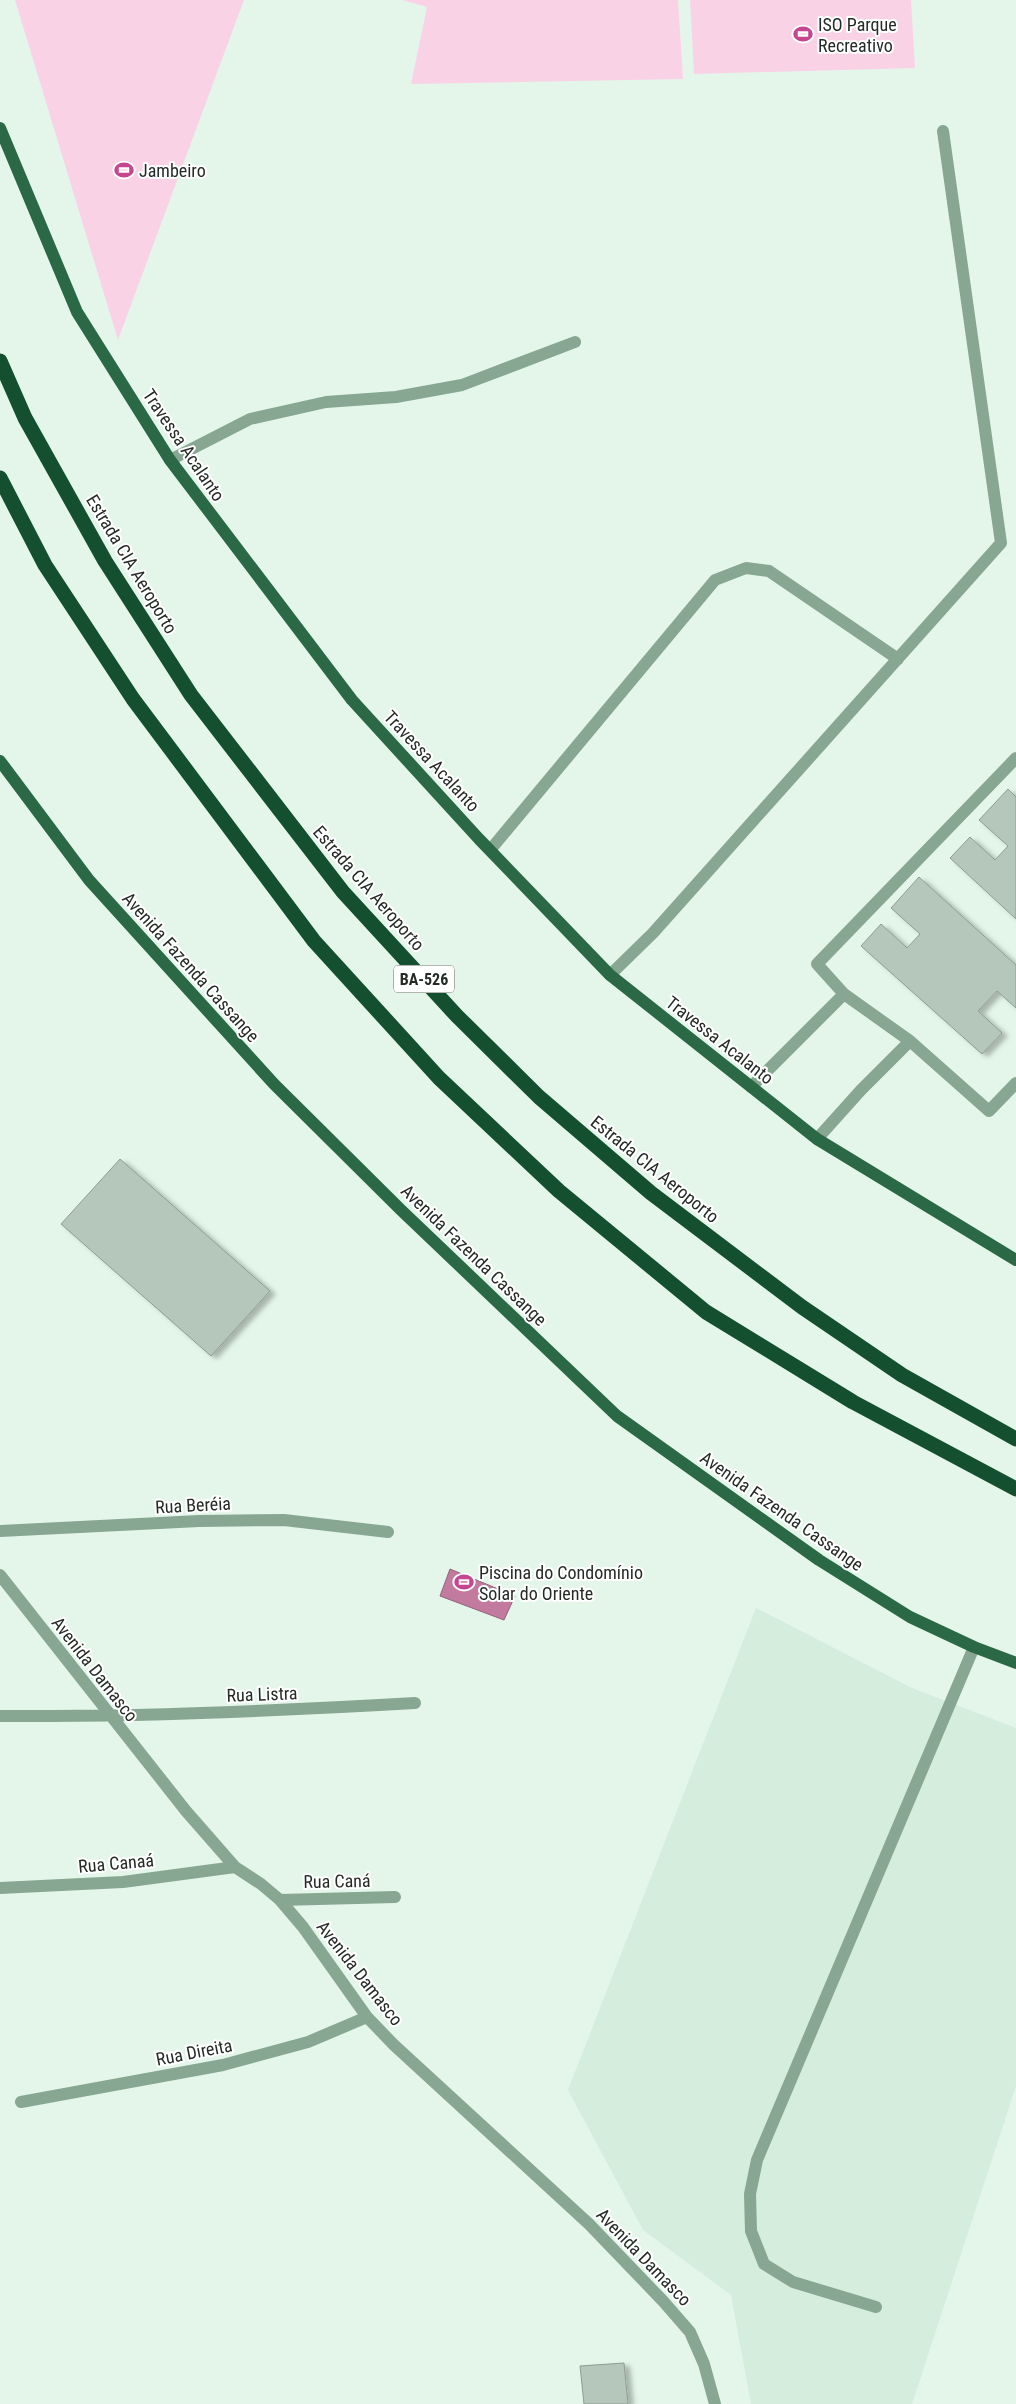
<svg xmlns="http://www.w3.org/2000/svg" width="1016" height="2404" font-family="'Roboto Condensed',sans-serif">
<defs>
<filter id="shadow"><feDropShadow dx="5.5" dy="3" stdDeviation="2.5" flood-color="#0004"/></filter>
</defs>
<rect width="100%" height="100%" fill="#e4f6ea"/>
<!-- built -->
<path fill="#d4eddc" d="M756,1608L912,1688L1016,1728V2086L912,2404H751L731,2295L643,2230L568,2090Z"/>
<!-- green -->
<path fill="#f9d3e5" d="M15,0H244L118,340Z
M402,0H678L683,79L411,84L427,7Z
M690,0H911L915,68L694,74Z"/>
<!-- water -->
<path fill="#c37a9f" stroke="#93627b" d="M450,1569L515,1596L504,1620L440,1596Z"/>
<!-- building -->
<path fill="#b5c6ba" stroke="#8c9d91" filter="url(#shadow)" d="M1008,789L1016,797V919L950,858L970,837L995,860L1008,846L979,820Z
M919,877L1016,965V1008L997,991L978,1011L1002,1033L982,1054L861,946L881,924L907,948L920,934L891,908Z
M120,1159L270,1291L211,1356L61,1224Z
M624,2363L628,2404H584L580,2366Z"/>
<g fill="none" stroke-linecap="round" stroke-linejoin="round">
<!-- minor -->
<path stroke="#88a792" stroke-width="12" d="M170,460L250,419L326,402L396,397L462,385L575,342
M1016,758L817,964L844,994L910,1041L989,1111L1016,1083
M491,849L715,580L746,568L769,571L898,659
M610,975L653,933L1001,543L943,131
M751,1087L844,994
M817,1139L861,1090L910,1041
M0,1531L199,1521L284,1520L388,1532
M0,1575L186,1811L235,1867L261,1884L280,1900L303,1927L367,2017L394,2045L589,2224L663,2301L690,2332L704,2364L715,2404
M0,1716C139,1717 277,1711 415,1703
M0,1888L123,1882L235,1867
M280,1900L395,1897
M21,2102L223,2065L308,2042L367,2017
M876,2307L793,2282L764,2264L751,2231L750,2194L757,2160L974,1647"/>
<!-- major -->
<path stroke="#2b6946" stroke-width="12" d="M0,128L77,312L170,460L352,700L479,839L610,975L817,1139L1016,1260
M0,761L89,880L274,1084L401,1210L617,1416L819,1560L910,1617L974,1647L1016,1663"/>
<!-- highway -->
<path stroke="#145030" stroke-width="15" d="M0,361L25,418L105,561L191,695L343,892L457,1016L539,1097L651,1193L802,1307L902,1375L1016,1439
M0,478L45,565L133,699L314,941L439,1078L559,1191L706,1312L853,1402L1016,1489"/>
</g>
<!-- icons -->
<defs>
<g id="stadium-bare" transform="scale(1.5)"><path d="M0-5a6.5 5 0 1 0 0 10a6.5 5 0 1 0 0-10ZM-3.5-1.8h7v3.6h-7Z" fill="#c5458f" stroke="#fff" stroke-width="2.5" paint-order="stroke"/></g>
</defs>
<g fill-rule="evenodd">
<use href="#stadium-bare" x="803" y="34"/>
<use href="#stadium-bare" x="124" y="170"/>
<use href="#stadium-bare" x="464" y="1582"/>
</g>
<g text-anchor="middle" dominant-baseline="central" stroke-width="4" stroke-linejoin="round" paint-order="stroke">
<!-- shield labels -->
<rect fill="#fff" stroke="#666b67" stroke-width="1" x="394" y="965.5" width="60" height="27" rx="4"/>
<g font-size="16" font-weight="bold" fill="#242b26">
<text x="424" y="979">BA-526</text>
</g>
<!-- poi labels -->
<g font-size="18" fill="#242b26" stroke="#fff" text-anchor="start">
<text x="818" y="24">ISO Parque<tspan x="818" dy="21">Recreativo</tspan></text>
<text x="139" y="170">Jambeiro</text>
<text x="479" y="1572">Piscina do Condomínio<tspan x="479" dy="21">Solar do Oriente</tspan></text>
</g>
<!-- street labels -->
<g font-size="18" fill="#242b26" stroke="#fff">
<text transform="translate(184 445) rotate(56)">Travessa Acalanto</text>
<text transform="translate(132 564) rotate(59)">Estrada CIA Aeroporto</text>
<text transform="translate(432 761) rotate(47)">Travessa Acalanto</text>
<text transform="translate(369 888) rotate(49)">Estrada CIA Aeroporto</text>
<text transform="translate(191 967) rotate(48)">Avenida Fazenda Cassange</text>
<text transform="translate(720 1040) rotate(38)">Travessa Acalanto</text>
<text transform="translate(655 1169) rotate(39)">Estrada CIA Aeroporto</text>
<text transform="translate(474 1255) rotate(44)">Avenida Fazenda Cassange</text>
<text transform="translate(193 1505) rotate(-3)">Rua Beréia</text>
<text transform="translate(782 1511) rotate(35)">Avenida Fazenda Cassange</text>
<text transform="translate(95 1669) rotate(52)">Avenida Damasco</text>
<text transform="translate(262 1694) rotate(-2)">Rua Listra</text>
<text transform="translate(116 1863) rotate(-5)">Rua Canaá</text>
<text transform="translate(337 1881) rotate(-1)">Rua Caná</text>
<text transform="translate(360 1973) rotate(52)">Avenida Damasco</text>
<text transform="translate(194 2052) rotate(-11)">Rua Direita</text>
<text transform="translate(644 2257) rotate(46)">Avenida Damasco</text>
</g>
</g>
</svg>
